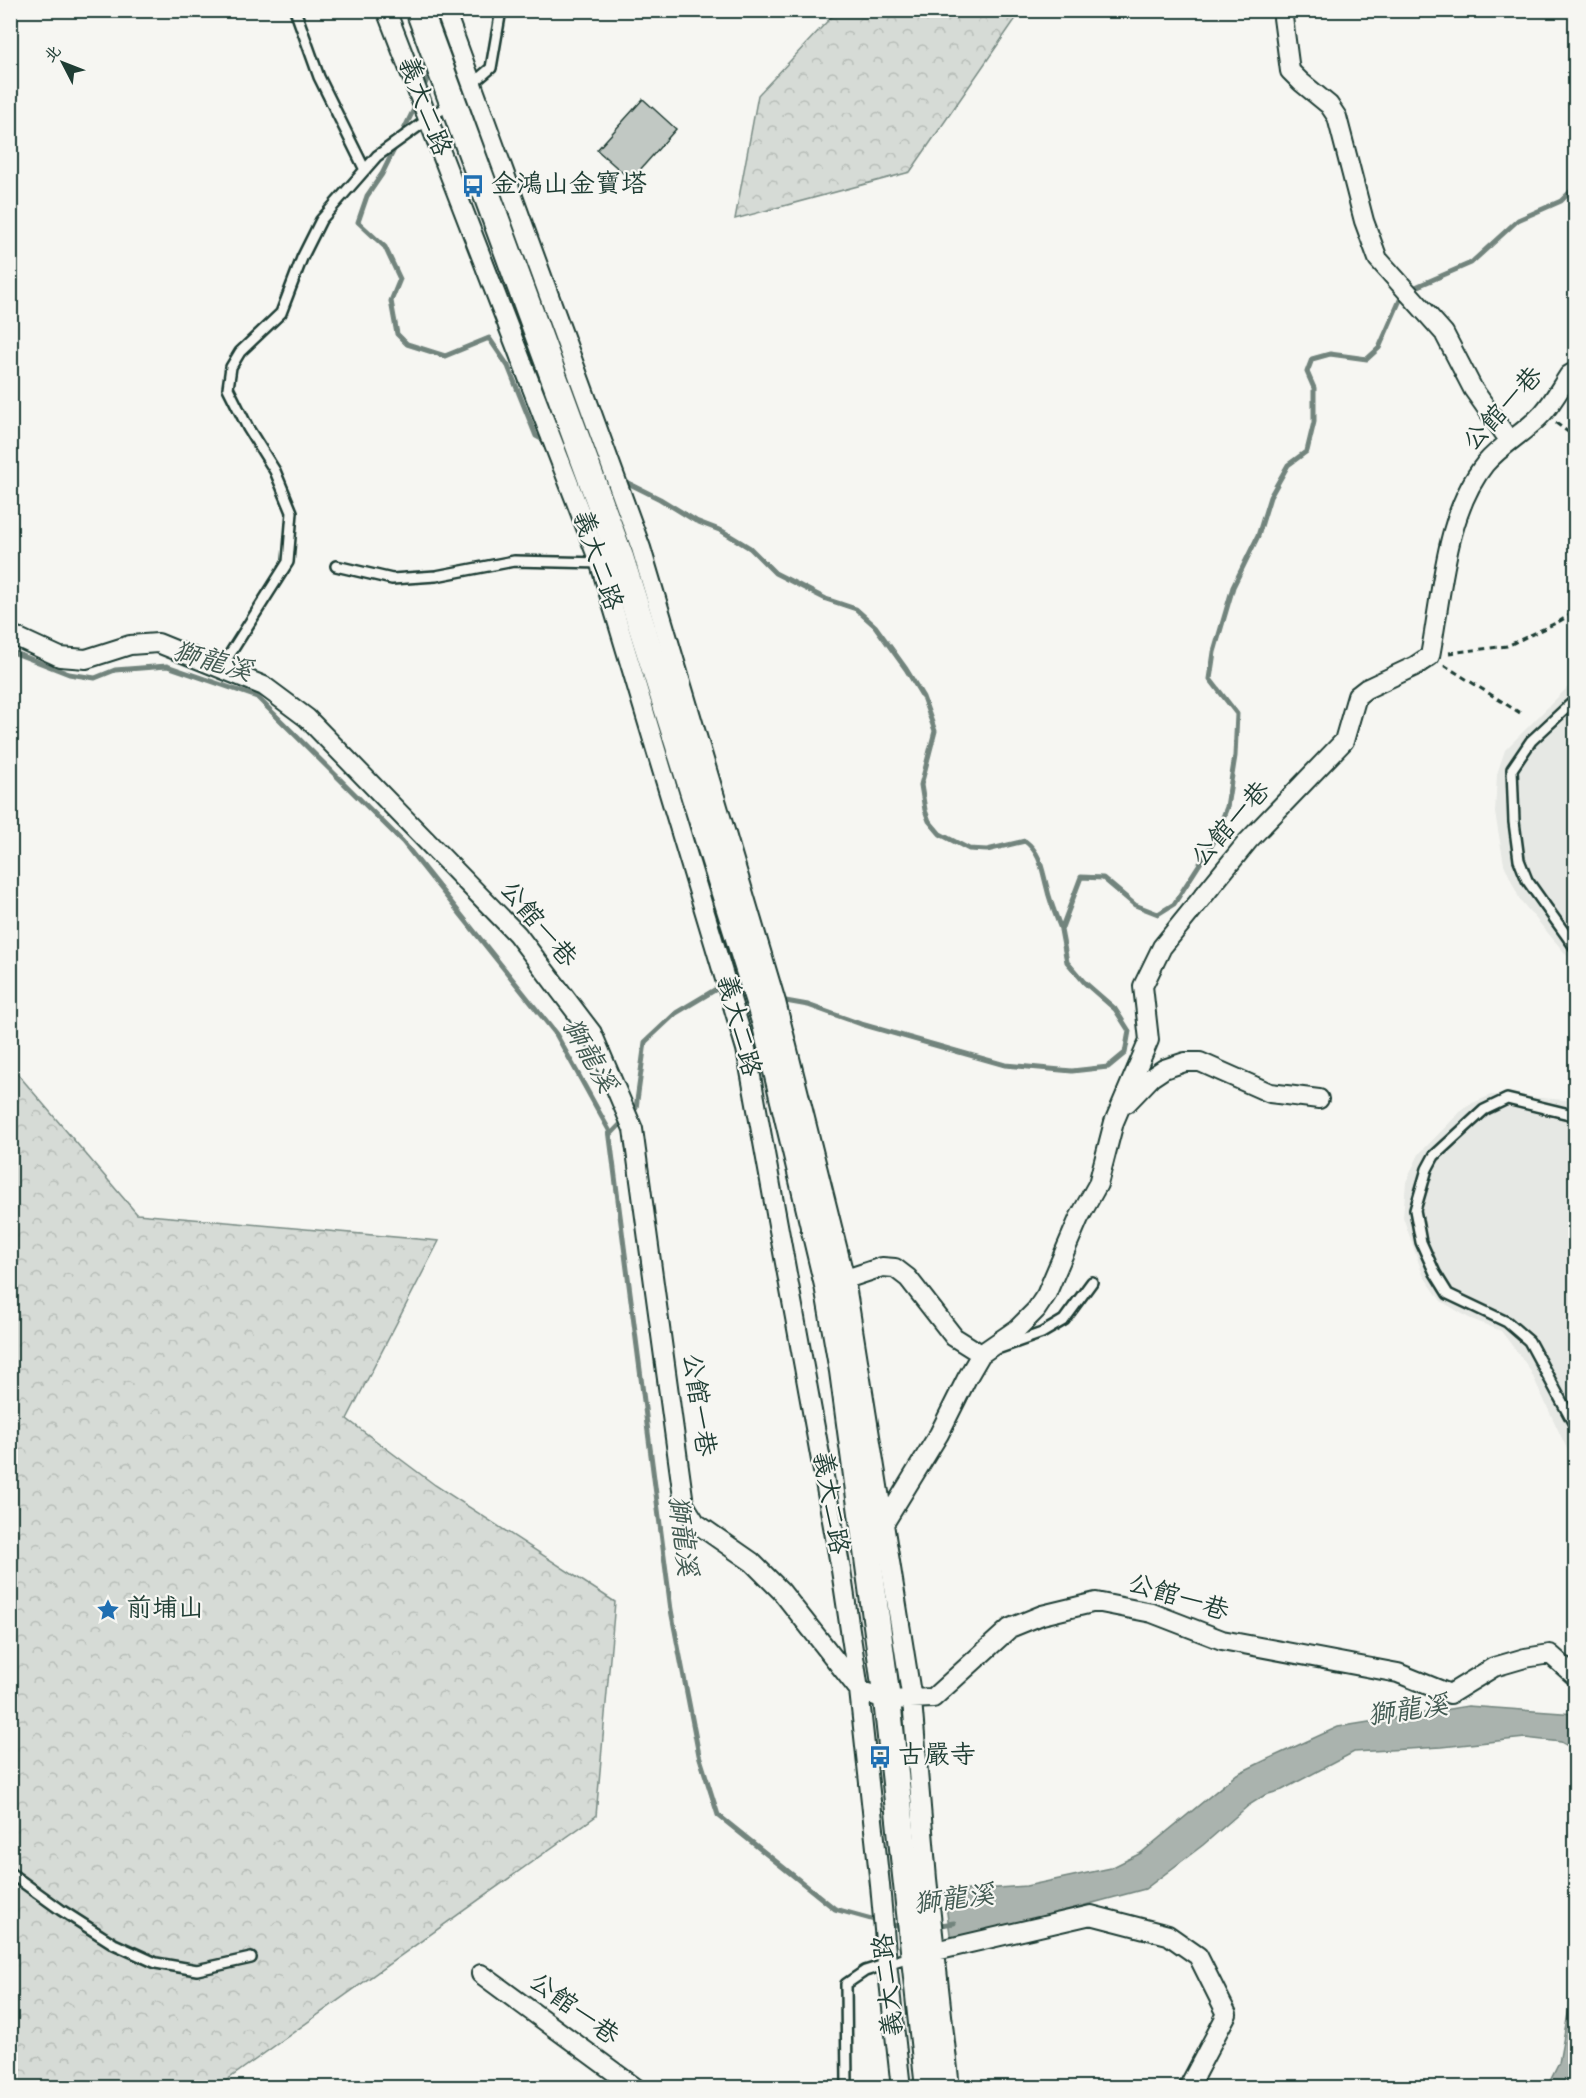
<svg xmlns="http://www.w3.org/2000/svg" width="1586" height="2098" font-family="'Indie Flower','LXGW WenKai TC',sans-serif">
<defs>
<pattern id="forest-crowns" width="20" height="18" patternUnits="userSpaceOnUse" patternTransform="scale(1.5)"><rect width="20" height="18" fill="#d6dbd6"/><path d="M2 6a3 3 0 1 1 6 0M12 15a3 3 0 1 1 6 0" fill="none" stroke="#b7bdb8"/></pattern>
</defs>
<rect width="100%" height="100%" fill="#f6f6f2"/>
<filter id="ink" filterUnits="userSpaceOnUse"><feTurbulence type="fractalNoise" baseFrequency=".0167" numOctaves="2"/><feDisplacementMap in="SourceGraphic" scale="12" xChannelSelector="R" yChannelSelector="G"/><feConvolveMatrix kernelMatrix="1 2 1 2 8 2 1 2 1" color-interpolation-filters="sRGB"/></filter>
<g filter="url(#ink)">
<!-- built -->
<path fill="#e6e8e4" d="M1575,680V965L1520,900L1504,864L1495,813L1497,774L1505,750Z
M1491,1095L1520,1096L1575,1101V1466L1529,1368L1501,1331L1469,1318L1441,1301L1423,1275L1403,1217L1406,1182L1419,1154L1466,1106Z"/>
<!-- forest -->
<path fill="url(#forest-crowns)" stroke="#7a8c85" stroke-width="1.5" d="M837,11H1021L910,172L735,219L758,95Z
M10,1065L137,1214L439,1241L347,1419L435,1485L615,1602L596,1816L217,2087H11Z"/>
<!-- water -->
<path fill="#aab3ae" stroke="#72847d" stroke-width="1.5" d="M1468,1706L1575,1714V1750L1561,1742L1525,1738L1442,1747L1354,1752L1282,1790L1265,1795L1249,1805L1203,1845L1145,1889L951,1941L944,1892L1026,1886L1111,1868L1141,1853L1237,1774L1268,1759L1338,1727Z
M1575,1976V2087H1547L1559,2063Z"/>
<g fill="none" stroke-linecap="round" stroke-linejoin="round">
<!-- stream -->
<path stroke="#72847d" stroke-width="5" d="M422,91L431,70
M417,103L382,174L367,196L358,222L385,247L400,279L391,301L397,334L407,344L445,356L489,338L508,366L536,436L547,442
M1411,289L1471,263L1518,220L1561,201L1576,186
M622,480L660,499L696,521L722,531L750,548L775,573L826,599L856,609L875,626L906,669L923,697L935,731L921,785L925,810L929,821L940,834L969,849L987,850L1025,841C1041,853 1042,870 1047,888C1050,902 1056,916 1061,929
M10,651L69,674L95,678L115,670L167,666L257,697L403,842L556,1034L609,1130L671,1610L699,1755L718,1815L835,1909L904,1928
M780,1000L808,1005L861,1024L1005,1065L1072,1071L1108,1067L1125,1053L1129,1031L1115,1009L1084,982L1067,962L1061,930L1081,877L1103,878L1135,905L1158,914L1174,904L1213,843L1227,807L1235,756L1237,714L1210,679L1214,652L1233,587L1258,536L1270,497L1288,465L1307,451L1314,422V388L1307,372L1312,359L1330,354L1367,359L1379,348L1403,293
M610,1135L636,1108L645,1042L676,1013L718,988L724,989
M934,1926L954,1923"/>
</g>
<!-- building -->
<path fill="#c1c8c3" stroke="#1f3d34" stroke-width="1.5" d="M643,99L676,129L631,180L597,150Z"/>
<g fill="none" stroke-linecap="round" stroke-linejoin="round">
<!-- lane casing -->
<g stroke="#1f3d34" stroke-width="14">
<path id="lane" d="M295,10L319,77L365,170
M471,85L491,68L501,10
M336,566L392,579L436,576L514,561L602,563
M221,668L288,562L292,512L275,471L248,428L228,388L231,367L240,352L281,313L302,258L321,220L377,156L452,102
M1576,699L1531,741L1512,769L1514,822L1519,860L1527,880L1576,949
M1576,1111L1569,1114L1507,1099L1484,1110L1434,1156L1427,1169L1415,1210L1421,1242L1435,1273L1448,1294L1507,1322L1529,1341L1576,1428
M1000,1348L1042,1333L1064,1320L1092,1282
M10,1873L61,1910L114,1944L156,1963L197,1970L251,1958
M847,2088L846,1984L865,1971L913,1956"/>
</g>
<!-- street casing -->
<g stroke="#1f3d34" stroke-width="22">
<path id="street" d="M386,10L600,564L746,1049L841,1570L859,1690L880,1885L887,1963L901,2088
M445,10L641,548L776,1002L845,1279L912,1700L927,1879L950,2088
M1282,10L1290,71L1301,82L1329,105L1337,117L1364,221L1378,259L1444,333L1473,389L1509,440
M10,634L60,657L86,659L130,645L158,643L264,686L307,718L517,934L592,1033L633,1129L684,1504L696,1523L752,1562L781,1591L859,1690L887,1700L933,1698L1010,1628L1042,1615L1096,1602L1152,1613L1222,1640L1398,1673L1450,1694L1494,1667L1525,1658L1550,1654L1576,1677
M1127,1103L1152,1077L1164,1069L1185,1062H1200L1270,1093L1319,1099
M834,1283L882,1267L895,1268L908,1278L954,1337L981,1354L967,1378L939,1434L882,1527
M981,1354L1017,1329L1036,1310L1046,1295L1079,1218L1098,1184L1114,1122L1149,1040L1143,986L1162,947L1248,841L1344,741L1357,696L1366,689L1415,666L1430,656C1442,594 1445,514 1485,464C1502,444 1526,432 1543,413C1553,402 1561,387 1569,375L1576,371
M923,1954L1091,1915L1168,1935L1198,1956L1227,2014L1188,2088
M481,1974L636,2088"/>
</g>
<!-- secondary casing -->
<g stroke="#1f3d34" stroke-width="30">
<path id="secondary" d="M419,10L620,557L765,1021L828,1285L843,1371L887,1700L929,2088"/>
</g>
<!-- path -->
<path stroke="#1f3d34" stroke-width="3" stroke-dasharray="6 4.5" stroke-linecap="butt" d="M1556,423L1576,438
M1449,653L1507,646L1560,621L1576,611
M1444,665L1520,713"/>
<!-- lane -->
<use href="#lane" stroke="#f6f6f2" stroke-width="9"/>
<!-- street -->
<use href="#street" stroke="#f6f6f2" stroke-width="18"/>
<!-- secondary -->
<use href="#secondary" stroke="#f6f6f2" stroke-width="26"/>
</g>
</g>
<!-- icons -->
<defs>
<g id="bus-bare" transform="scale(1.8)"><path d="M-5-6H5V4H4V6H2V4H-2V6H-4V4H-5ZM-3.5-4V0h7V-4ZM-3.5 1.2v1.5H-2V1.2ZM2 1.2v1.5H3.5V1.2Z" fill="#1f6fb2" stroke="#f6f6f2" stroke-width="2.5" paint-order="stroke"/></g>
<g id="sight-bare" transform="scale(1.8)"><path d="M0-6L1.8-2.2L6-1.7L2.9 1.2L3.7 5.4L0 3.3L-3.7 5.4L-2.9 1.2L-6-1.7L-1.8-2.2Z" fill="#1f6fb2" stroke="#f6f6f2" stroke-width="2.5" paint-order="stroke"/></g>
</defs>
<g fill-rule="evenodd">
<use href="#bus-bare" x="473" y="186"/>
<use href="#sight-bare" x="108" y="1610"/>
<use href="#bus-bare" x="880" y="1757"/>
</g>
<g text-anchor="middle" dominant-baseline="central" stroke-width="4.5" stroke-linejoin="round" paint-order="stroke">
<!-- street labels -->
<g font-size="26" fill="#1f3d34" stroke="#f6f6f2">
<text transform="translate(423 107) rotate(69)">義大二路</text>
<text transform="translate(1504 410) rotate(-47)">公館一巷</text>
<text transform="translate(596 561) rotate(71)">義大二路</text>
<text transform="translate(1232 825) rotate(-48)">公館一巷</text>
<text transform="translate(537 925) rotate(50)">公館一巷</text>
<text transform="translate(737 1026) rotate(75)">義大二路</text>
<text transform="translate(697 1405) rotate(82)">公館一巷</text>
<text transform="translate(829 1503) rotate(80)">義大二路</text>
<text transform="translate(1178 1599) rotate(17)">公館一巷</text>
<text transform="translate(890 1985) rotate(-96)">義大二路</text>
<text transform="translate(573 2010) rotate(36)">公館一巷</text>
</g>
<!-- poi labels -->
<g font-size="26" fill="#1f3d34" stroke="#f6f6f2" text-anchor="start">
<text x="491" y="186">金鴻山金寶塔</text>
<text x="126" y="1610">前埔山</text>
<text x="898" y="1757">古嚴寺</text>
</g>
<!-- water labels -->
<g font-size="27" font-style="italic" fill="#425a52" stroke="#f6f6f2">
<text transform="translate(212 663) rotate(16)">獅龍溪</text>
<text transform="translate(588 1056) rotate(60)">獅龍溪</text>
<text transform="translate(681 1536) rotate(83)">獅龍溪</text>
<text transform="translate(1408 1712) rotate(-8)">獅龍溪</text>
<text transform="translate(954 1901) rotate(-7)">獅龍溪</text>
</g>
</g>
<!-- margin -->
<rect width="1586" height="2098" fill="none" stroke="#f6f6f2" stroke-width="36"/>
<rect x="18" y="18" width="1550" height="2062" fill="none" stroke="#1f3d34" stroke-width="2" filter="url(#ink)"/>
<!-- north arrow -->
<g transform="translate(63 63) rotate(312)" stroke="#f6f6f2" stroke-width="4.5" paint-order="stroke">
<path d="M0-4.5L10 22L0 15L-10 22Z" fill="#1f3d34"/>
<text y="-9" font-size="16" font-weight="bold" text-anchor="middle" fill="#1f3d34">北</text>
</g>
</svg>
